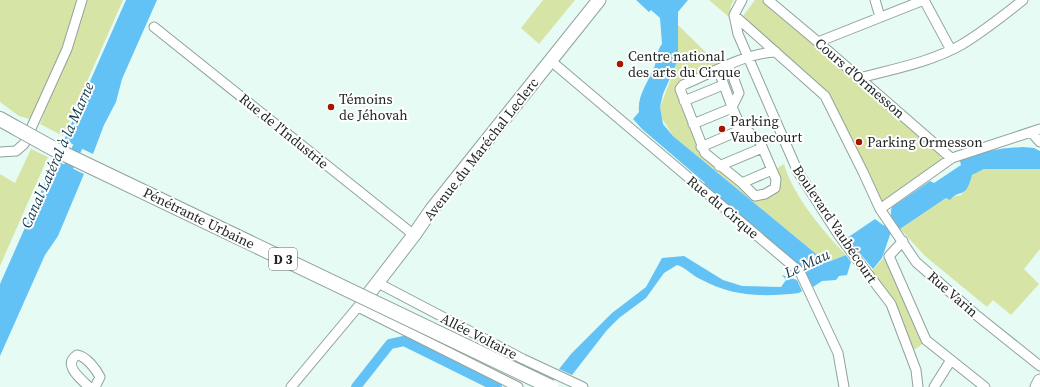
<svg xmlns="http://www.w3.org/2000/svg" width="1040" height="387" font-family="'Source Serif 4',serif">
<rect width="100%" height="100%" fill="#e7fbf5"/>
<!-- green -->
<path fill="#d6e5a5" d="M0,0H83L33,120L19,116L0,102Z
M87,0H123L63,136L40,124Z
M543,0H575L539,44L521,28Z
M709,0H734L731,5L730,18Z
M755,0H764L940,152L941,160L937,166L880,203L825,96L740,20Z
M678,25L720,66L676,85L697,141L754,198L777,188L774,170L784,164C793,196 823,231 846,255L828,262L821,258L673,136L661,117L660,107L678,60Z
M31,149L48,157L0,266V174L15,183Z
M984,169H1040V249L1024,269L1039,284L1011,315L993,300L987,307L925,256L900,229L946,198L961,195L969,185L972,175Z
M886,255L924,343L914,350L887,292L871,272Z"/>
<!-- water -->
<path fill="#63c2f5" d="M126,0H157L122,79L116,102L104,125L93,154L64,140Z
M636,0H688L678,12V60L663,94L660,107L663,124L673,136L821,258L828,262L846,255L851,262L847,275L839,276L836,280L822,281L813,287L807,276L788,256L703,185L705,183L642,129L633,119L639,112C637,95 649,81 655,65C657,57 657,50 662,44L660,18L651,10L649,12Z
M1023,147L1034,148L1040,151V169H984L972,175C966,200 960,188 950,200L946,198L900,229C892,227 889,214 892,207L930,181L934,183L961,165L960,161C980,151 1001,148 1023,147Z
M55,160L84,174L58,236L45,255L0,356V284Z
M875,219L883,225L887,226L891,232L882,258L873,269L847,238Z
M684,256L723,280L742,286L781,287L786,280L782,275L797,280L802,291L799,293C763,297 733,297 700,279C691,275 687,268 677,265L664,273L646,298L619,318L607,330L572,375L559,369L571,354L612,313L646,287L662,258Z"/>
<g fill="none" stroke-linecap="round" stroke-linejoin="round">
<!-- canal -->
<path stroke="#63c2f5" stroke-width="10" d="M63,179L83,135
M356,387L390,344L404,341L497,387"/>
<!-- street casing -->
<g stroke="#90a29d" stroke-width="11">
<path id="street" d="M742,0L734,15L738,34L798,172L840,237L891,304L916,370L918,387
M768,0L818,42L951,158
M875,0L880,17
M924,0L951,50
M734,15L825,96L863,172L880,209L916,262L975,314L1040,366
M154,27L414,235
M818,42L924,0
M551,61L800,272L838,353L844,387
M729,66L739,93L732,107L739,123L760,142L772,170L742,183L705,153L680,89L683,85C712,73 745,53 776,52
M728,67L721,77L732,107
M860,78C893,69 931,62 961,45C983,32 1003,16 1023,0
M684,101L723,85
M693,124L732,108
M1032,133L1040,142
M701,147L745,128
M0,152L16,151L24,144L67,49L82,0
M719,166L762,148
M742,183L755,196L765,194L775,188L776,179L772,170
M880,209L952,158L1040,129
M903,241L889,256L926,340L985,387
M378,283L523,359L583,387
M358,307L518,387
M89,387C81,379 62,365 77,355C86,356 96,369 100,377L95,387
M291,387L362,302
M934,387L951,360"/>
</g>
<!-- secondary casing -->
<g stroke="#90a29d" stroke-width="15">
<path id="secondary" d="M364,300L414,235L432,209L599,0
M1037,387L1040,381"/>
</g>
<!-- primary casing -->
<g stroke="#90a29d" stroke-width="16">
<path id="primary" d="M0,119L16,128"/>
</g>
<!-- street -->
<use href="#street" stroke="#fff" stroke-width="9"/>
<!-- secondary -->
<use href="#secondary" stroke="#fff" stroke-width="13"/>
<!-- primary -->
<use href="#primary" stroke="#fff" stroke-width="14"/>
<!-- primary-bridge casing -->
<g stroke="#90a29d" stroke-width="16" stroke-linecap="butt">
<path id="primary-bridge" d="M16,128L54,149L551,387"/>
</g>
<!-- primary-bridge -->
<use href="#primary-bridge" stroke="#fff" stroke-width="14"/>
</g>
<!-- markers -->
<g fill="#a71500" stroke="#fff" stroke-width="1.5">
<circle cx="620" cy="64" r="4"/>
<circle cx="331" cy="107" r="4"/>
<circle cx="722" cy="129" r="4"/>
<circle cx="859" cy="142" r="4"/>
</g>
<g text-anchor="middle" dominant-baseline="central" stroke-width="4" stroke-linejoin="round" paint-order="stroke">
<!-- shield labels -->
<rect fill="#fff" stroke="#636866" stroke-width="1" x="269" y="248" width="28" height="22" rx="3"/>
<g font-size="13" font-weight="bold" fill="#202725">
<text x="283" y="259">D 3</text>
</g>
<!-- poi labels -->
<g font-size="14" fill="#202725" stroke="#fff" text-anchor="start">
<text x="628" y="56">Centre national<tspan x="628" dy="16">des arts du Cirque</tspan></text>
<text x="339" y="99">Témoins<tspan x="339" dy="16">de Jéhovah</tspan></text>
<text x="730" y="121">Parking<tspan x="730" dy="16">Vaubecourt</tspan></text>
<text x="867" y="142">Parking Ormesson</text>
</g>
<!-- street labels -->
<g font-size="14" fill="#202725" stroke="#fff">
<text transform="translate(860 78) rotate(41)">Cours d'Ormesson</text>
<text transform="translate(284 131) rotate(39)">Rue de l'Industrie</text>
<text transform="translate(481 149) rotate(-52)">Avenue du Maréchal Leclerc</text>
<text transform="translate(723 207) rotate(40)">Rue du Cirque</text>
<text transform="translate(199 218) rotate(26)">Pénétrante Urbaine</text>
<text transform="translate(835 224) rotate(56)">Boulevard Vaubécourt</text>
<text transform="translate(953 294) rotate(41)">Rue Varin</text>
<text transform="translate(479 336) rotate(27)">Allée Voltaire</text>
</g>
<!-- water labels -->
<g font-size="15" font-style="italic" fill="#103a4f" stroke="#fff">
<text transform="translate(57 155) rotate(-66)">Canal Latéral à la Marne</text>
<text transform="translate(807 263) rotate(-25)">Le Mau</text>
</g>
</g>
</svg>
